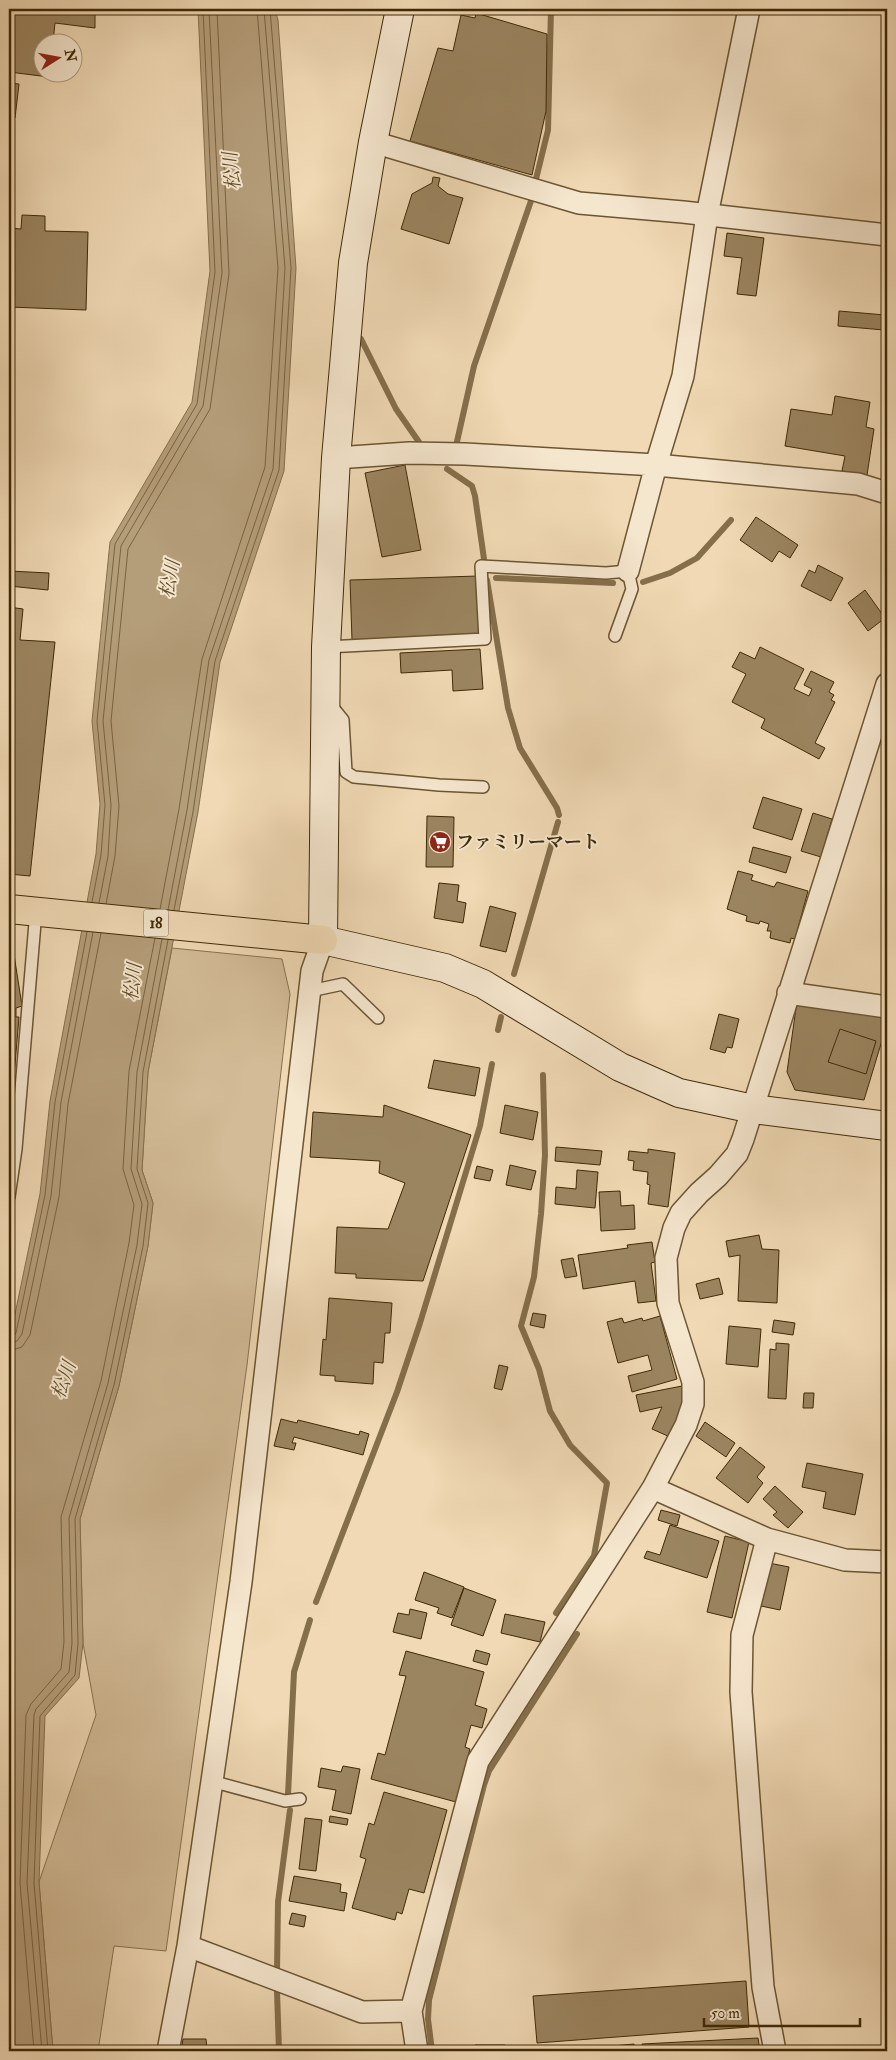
<svg xmlns="http://www.w3.org/2000/svg" width="896" height="2060" font-family="'IM FELL Double Pica','Noto Serif JP',serif">
<rect width="100%" height="100%" fill="#f0d9b4"/>
<filter id="stains"><feTurbulence type="fractalNoise" baseFrequency=".004" numOctaves="4"/><feColorMatrix values="0 0 0 0 .2 0 0 0 0 .09 0 0 0 0 .02 0 0 0 .5 -.17"/></filter>
<radialGradient id="worn" r=".72"><stop offset=".6" stop-color="#630" stop-opacity="0"/><stop offset="1" stop-color="#630" stop-opacity=".3"/></radialGradient>
<!-- green -->
<path fill="#d2bb96" stroke="#88724e" d="M172,948L282,959L290,994L247,1365L166,1951L114,1946L98,2051H53L39,1882L96,1715L83,1643L80,1519L119,1386L148,1246L153,1203L142,1170L148,1072Z"/>
<!-- water -->
<path fill="#b49d79" stroke="#856f4b" d="M198,9H275L278,20L296,268L284,471L220,662L198,812L148,1072L142,1170L153,1203L148,1246L119,1386L80,1519L83,1643L79,1678L45,1716L39,1882L53,2051H9V1343L40,1194L50,1101L96,854L100,804L92,721L110,542L192,402L210,271Z"/>
<g fill="none" stroke-linecap="round" stroke-linejoin="round">
<!-- shore -->
<path stroke="#7a6340" stroke-width="1" d="M92,902L101,855L105,805L97,721L115,544L197,404L215,272L203,9
M99,903L108,856L111,805L103,721L121,546L203,406L222,273L209,9
M106,904L115,856L119,806L111,721L128,549L210,409L229,274L217,9
M160,909L179,809L202,659L265,467L278,268L257,9
M168,910L187,810L209,660L273,469L285,268L264,9
M174,910L193,812L215,661L279,470L291,268L270,9
M9,1337H13L16,1333L45,1195L55,1102L87,932
M9,1344L17,1341L22,1334L51,1196L61,1102L93,932
M9,1351L22,1347L30,1335L59,1197L68,1104L101,933
M34,2051L20,1883L26,1715L31,1704L61,1669L64,1642L61,1517L101,1381L129,1243L134,1205L123,1169L129,1071L155,938
M42,2051L27,1883L34,1715L36,1709L69,1672L72,1643L69,1518L108,1383L137,1245L142,1204L131,1169L137,1072L162,939
M48,2051L34,1883L40,1716L75,1675L78,1643L75,1519L114,1385L143,1246L148,1203L137,1169L143,1072L168,940"/>
<!-- stream -->
<path stroke="#856f4b" stroke-width="6" d="M536,179L548,130L551,9
M361,339L396,409L419,442
M456,446L474,366L532,198
M447,469L472,486L475,496L484,559
M496,578L613,583
M487,580L508,708L520,748L557,808L559,815
M643,582L670,573L697,558L731,520
M514,974L558,822
M498,1030L501,1017
M543,1075L545,1155L541,1214L534,1277L521,1326L539,1369L550,1411L570,1445L607,1483L594,1556L556,1613
M316,1602L397,1392L420,1323L480,1126L492,1064
M288,1795L294,1672L310,1620
M277,1971L278,1902L290,1810
M277,1991L279,2051
M432,2051L428,2019L429,2000L484,1785L489,1771L577,1634"/>
</g>
<!-- building -->
<path fill="#9b8560" stroke="#3f2906" d="M9,9H95V28L55,23L53,42H42V72H49V77L9,72Z
M476,13L547,34L546,111L532,175L410,141L438,48L453,51L461,15L475,18Z
M9,83L19,84L15,118L9,117Z
M433,177L440,178L438,186L448,194L463,198L449,244L401,229L412,194L432,183Z
M22,215L45,216V231L88,232L86,310L9,307V228L21,229Z
M727,233L764,238L756,296L737,294L742,258L724,256Z
M839,311L885,315L884,330L838,326Z
M835,396L870,402L866,427L874,429L867,475L842,471L845,456L785,446L791,409L832,415Z
M405,465L421,550L382,557L365,473Z
M756,517L798,545L790,558L779,551L772,562L740,540Z
M818,565L843,578L831,601L801,586L809,570L815,573Z
M9,571L49,573L48,590L9,586Z
M478,576L480,636L352,640L350,580Z
M865,590L885,618L868,631L848,603Z
M9,607L23,609L20,640L55,642L30,876L9,874Z
M760,647L804,669L794,689L809,696L812,689L804,685L811,671L834,682L829,692L834,695L831,700L835,702L815,743L825,748L819,759L761,728L765,719L732,702L746,674L732,667L740,652L755,659Z
M480,649L483,689L453,691L452,670L401,673L400,653Z
M763,797L802,809L792,840L753,828Z
M813,813L832,819L821,857L801,851Z
M427,816L454,817L453,867H426Z
M753,847L791,857L786,873L749,862Z
M738,871L753,875L751,880L774,887L777,882L808,891L795,939L791,938L790,943L770,938L771,931H767L769,924L760,921L759,924L746,921L747,916L727,909Z
M439,883L459,885L457,901L466,903L463,923L434,918Z
M490,906L516,913L506,952L480,946Z
M13,948L22,1006L16,1008V1017H19L9,1136V949Z
M797,1001L887,1014V1024L864,1100L795,1090L787,1072Z
M719,1014L739,1019L732,1048L727,1047L725,1053L710,1049Z
M840,1029L876,1041L866,1074L828,1062Z
M434,1060L480,1068L475,1096L428,1088Z
M384,1105L471,1135L423,1281L356,1278V1274L335,1273L337,1227L388,1229L405,1183L379,1173L380,1161L310,1157L313,1112L383,1117Z
M505,1105L538,1112L533,1140L500,1133Z
M556,1147L602,1151L600,1165L555,1161Z
M648,1149L675,1153L668,1207L648,1204L650,1185L647,1184L648,1172L633,1170L634,1161L628,1160L629,1151L648,1153Z
M510,1165L536,1171L531,1190L506,1185Z
M477,1166L493,1170L490,1181L474,1178Z
M577,1170L598,1172L595,1208L555,1204L556,1187L576,1189Z
M620,1191L621,1206L634,1205L635,1229L601,1231L599,1192Z
M759,1235L762,1249L779,1250L777,1303L738,1301L740,1255L729,1257L726,1241Z
M652,1242L655,1262L651,1263L656,1301L638,1303L635,1281L583,1289L578,1255L628,1248L627,1245Z
M573,1258L577,1276L565,1278L561,1260Z
M719,1278L723,1294L700,1299L696,1284Z
M329,1298L392,1303L390,1333H385L383,1363L374,1362L373,1384L335,1381V1376L320,1375L323,1339L326,1340Z
M533,1313L546,1315L544,1328L530,1325Z
M660,1316L677,1379L632,1392L628,1376L652,1370L648,1355L618,1363L607,1322L622,1318L624,1323L642,1318L643,1321Z
M774,1320L795,1323L793,1335L772,1332Z
M729,1326L761,1329L758,1367L726,1364Z
M776,1343L789,1344L786,1399L768,1398L770,1349L776,1350Z
M499,1365L508,1367L502,1390L494,1388Z
M682,1386L685,1404L670,1437L652,1429L662,1407L640,1412L636,1395Z
M804,1393H814L813,1408H803Z
M281,1419L297,1423L298,1420L359,1435L360,1431L369,1434L363,1455L294,1437L292,1443H296L294,1450L274,1446Z
M705,1422L735,1443L726,1457L696,1436Z
M740,1447L765,1467L757,1477L763,1483L748,1503L716,1478Z
M807,1463L863,1474L855,1515L823,1508L826,1492L802,1487Z
M775,1486L803,1512L788,1528L773,1515L777,1512L763,1499Z
M661,1510L680,1515L677,1526L658,1520Z
M670,1525L719,1541L707,1578L644,1558L647,1551L660,1555Z
M725,1536L749,1542L732,1618L707,1612Z
M769,1563L789,1567L780,1610L761,1606Z
M424,1572L464,1587L452,1618L437,1613L439,1608L415,1600Z
M464,1588L496,1600L483,1636L451,1625Z
M410,1609L427,1613L421,1639L393,1632L398,1613L409,1615Z
M505,1614L545,1622L540,1642L501,1633Z
M476,1650L490,1654L487,1665L473,1661Z
M406,1651L484,1672L475,1705L487,1709L482,1728L471,1725L465,1747L470,1749L456,1802L371,1779L378,1753L385,1755L406,1676L399,1675Z
M343,1766L360,1769L351,1814L332,1810L336,1790L318,1787L321,1768L341,1772Z
M384,1792L447,1810L424,1893L409,1889L402,1914L397,1912L395,1920L352,1908L366,1859L360,1857L369,1823L374,1825Z
M330,1816L348,1819L347,1825L329,1822Z
M305,1818L322,1820L316,1871L299,1869Z
M294,1876L341,1884L340,1892L347,1893L344,1911L289,1901Z
M292,1913L306,1916L304,1927L289,1924Z
M746,1981L749,2027L537,2043L533,1996Z
M758,2038L760,2051H643L642,2044Z
M183,2039H206L207,2049L220,2051H181Z
M634,2044L635,2051H558Z
M475,2045H505V2051H475Z
M514,2046H529V2051H514Z"/>
<g fill="none" stroke-linecap="round" stroke-linejoin="round">
<!-- lane casing -->
<g stroke="#6b5532" stroke-width="14">
<path id="lane" d="M326,647L485,639L481,566L606,573L628,571L632,589L615,636
M330,704L343,720L346,772L354,777L439,785L483,787
M310,991L343,984L378,1018
M9,1197L16,1149L36,911
M211,1781L285,1801L300,1799"/>
</g>
<!-- street casing -->
<g stroke="#6b5532" stroke-width="24">
<path id="street" d="M373,142L579,203L683,212L887,235
M336,458L409,453L465,454L656,465L858,484L887,493
M628,571L656,465L683,376L707,215L749,9
M788,993L887,1007
M653,1488L767,1539L845,1560L887,1562
M767,1539L742,1635L741,1692L763,1987L775,2051
M188,1946L362,2012L411,2011
M168,2051L188,1946L241,1582L312,971L323,940
M417,2051L411,2011L478,1761L653,1488L686,1425L693,1404V1382L668,1303L666,1258L674,1228L681,1213L699,1193L718,1176L737,1154L743,1139L887,684"/>
</g>
<!-- secondary casing -->
<g stroke="#3f2906" stroke-width="30">
<path id="secondary" d="M400,9L373,142L353,263L336,458L326,647L323,940L445,968L483,984L620,1067L679,1093L753,1109L887,1126"/>
</g>
<!-- primary casing -->
<g stroke="#3f2906" stroke-width="30">
<path id="primary" d="M9,909L323,940"/>
</g>
<!-- lane -->
<use href="#lane" stroke="#f5e6ce" stroke-width="11"/>
<!-- street -->
<use href="#street" stroke="#f5e6ce" stroke-width="21"/>
<!-- secondary -->
<use href="#secondary" stroke="#f5e6ce" stroke-width="28"/>
<!-- primary -->
<use href="#primary" stroke="#f0d9b4" stroke-width="28"/>
</g>
<!-- icons -->
<defs>
<g id="supermarket-disc" transform="scale(1.125)"><circle r="9.5" fill="#8f2418" stroke="#f5e6ce"/><path d="M-6-5.5h2.5l.6 2H6L4.5 2H-2.5L-4.4-4H-6ZM-1.5 3.2a1.3 1.3 0 1 0 .1 0ZM3 3.2a1.3 1.3 0 1 0 .1 0Z" fill="#fff"/></g>
</defs>
<g fill-rule="evenodd">
<use href="#supermarket-disc" x="440" y="842"/>
</g>
<g text-anchor="middle" dominant-baseline="central" stroke-width="4" stroke-linejoin="round" paint-order="stroke">
<!-- shield labels -->
<rect fill="#f5e6ce" stroke="#766242" stroke-width="1" x="143.5" y="909.5" width="25" height="27" rx="4"/>
<g font-size="16" font-weight="bold" fill="#3f2906">
<text x="156" y="923">18</text>
</g>
<!-- poi labels -->
<g font-size="18" font-weight="bold" fill="#3f2906" stroke="#f5e6ce" text-anchor="start">
<text x="456" y="842">ファミリーマート</text>
</g>
<!-- water labels -->
<g font-size="19" font-style="italic" fill="#624c28" stroke="#f5e6ce">
<text transform="translate(232 171) rotate(-96)">松川</text>
<text transform="translate(170 579) rotate(-80)">松川</text>
<text transform="translate(133 982) rotate(-84)">松川</text>
<text transform="translate(64 1380) rotate(-71)">松川</text>
</g>
</g>
<!-- margin -->
<rect width="896" height="2060" fill="none" stroke="#f0d9b4" stroke-width="30"/>
<rect x="10" y="10" width="876" height="2040" fill="none" stroke="#3f2906" stroke-width="2.5"/>
<rect x="15" y="15" width="866" height="2030" fill="none" stroke="#3f2906"/>
<!-- north arrow -->
<g transform="translate(58 58) rotate(79)"><circle r="24" fill="#f5e6ce" stroke="#ac9a7e"/>
<path d="M0-4L9 19L0 12L-9 19Z" fill="#8f2418"/>
<text y="-8" font-size="14" font-weight="bold" text-anchor="middle" fill="#3f2906">N</text>
</g>
<!-- scale -->
<path d="M704 2018v8h156v-8" fill="none" stroke="#3f2906" stroke-width="2.5"/>
<text x="711" y="2018" font-size="15" fill="#3f2906" stroke="#f5e6ce" stroke-width="4" paint-order="stroke">50 m</text>
<rect width="100%" height="100%" filter="url(#stains)"/>
<rect width="100%" height="100%" fill="url(#worn)"/>
</svg>
